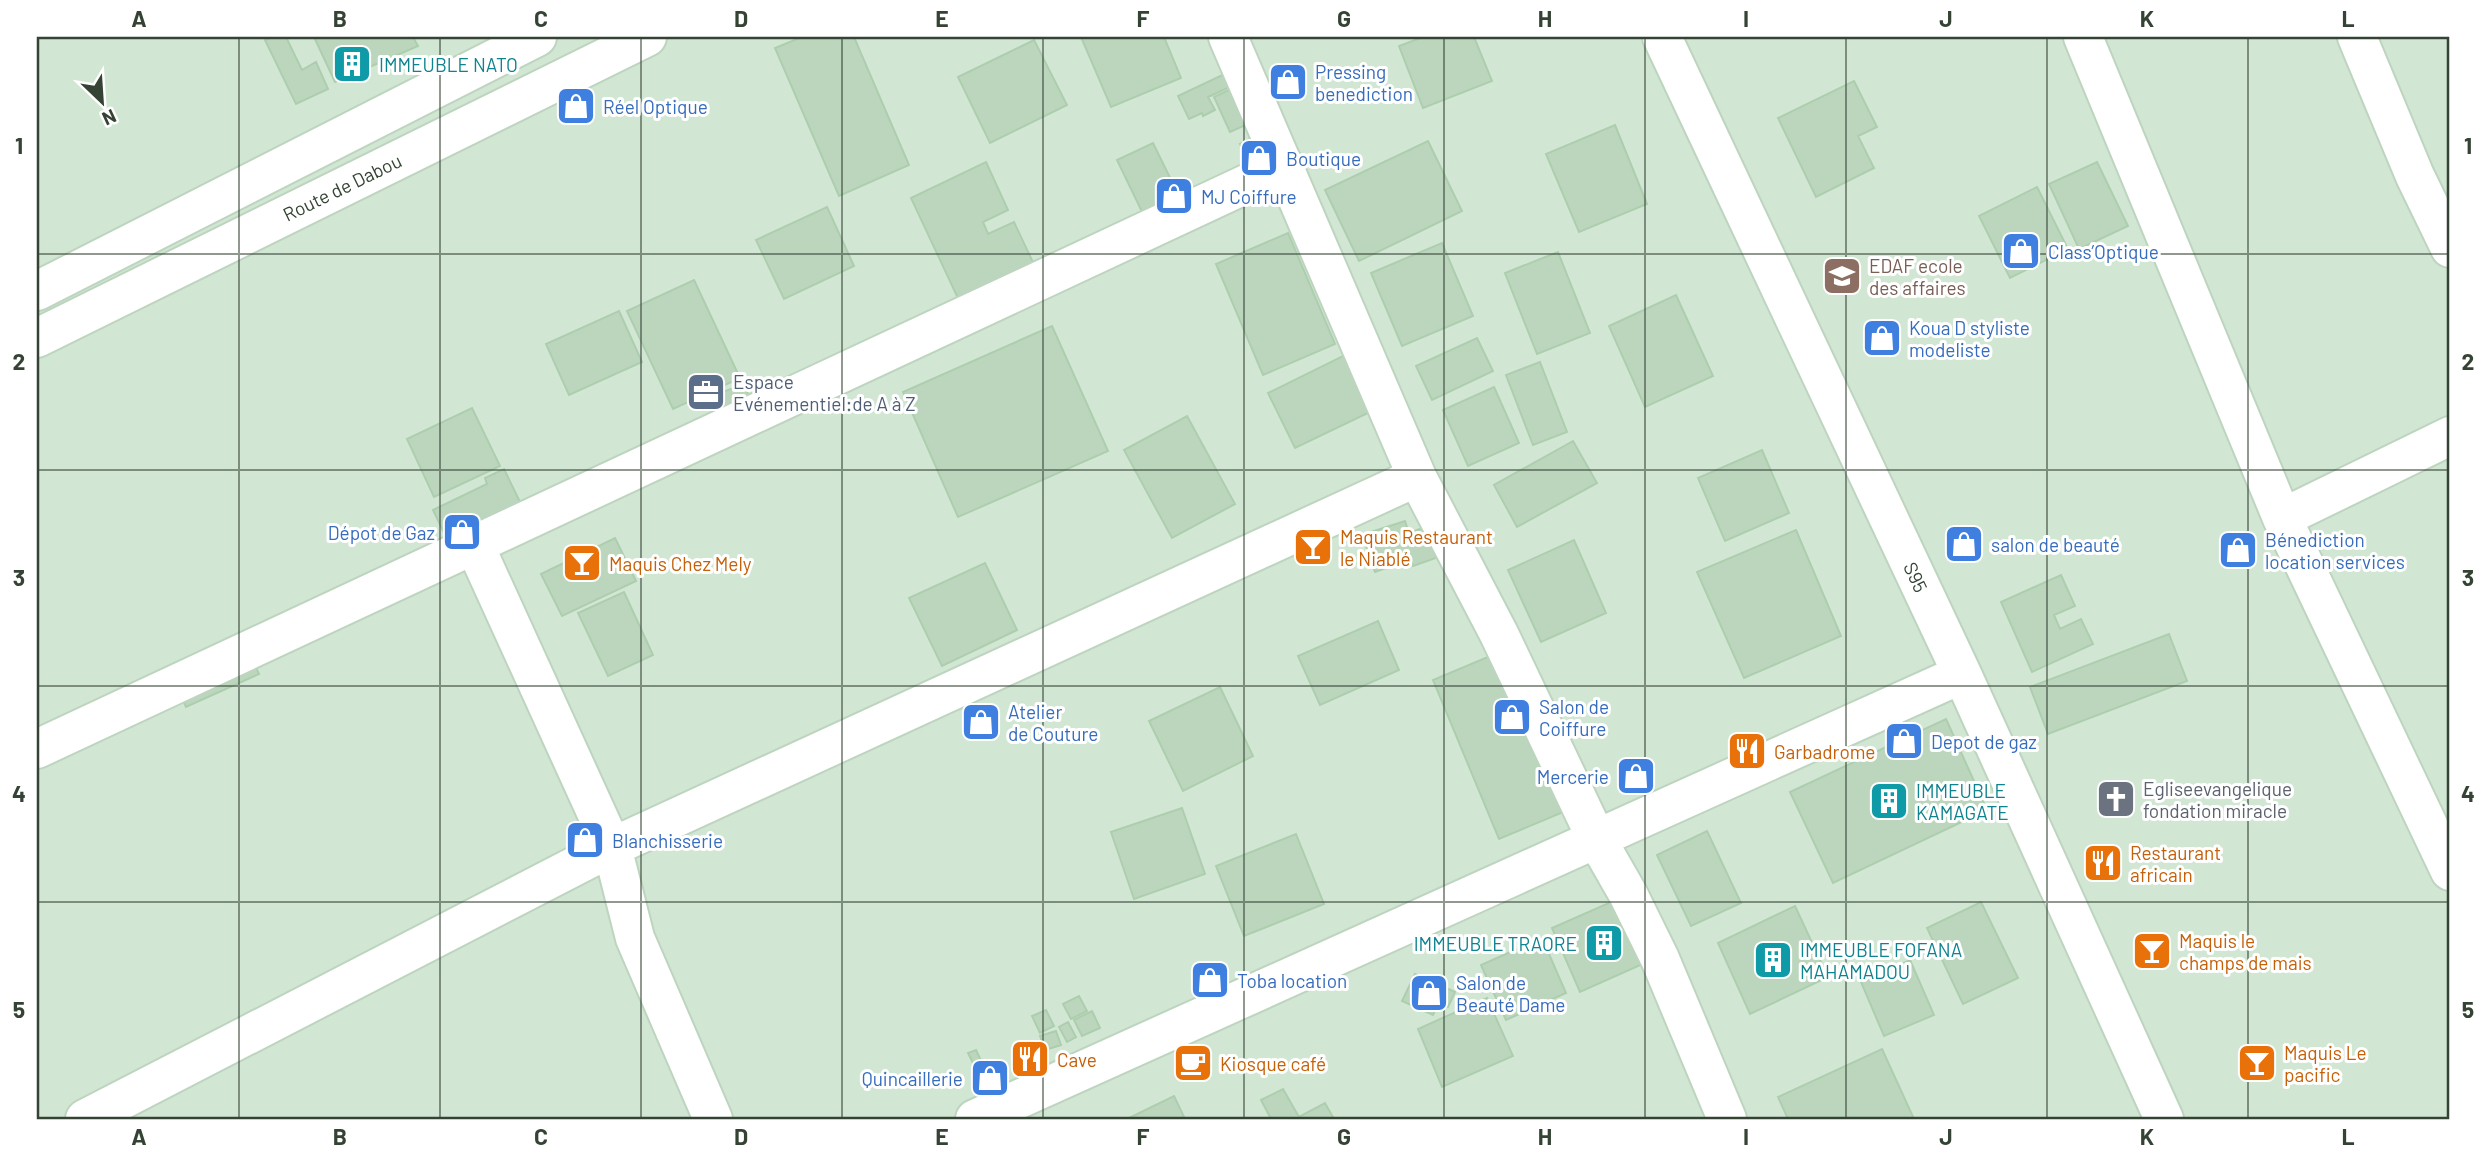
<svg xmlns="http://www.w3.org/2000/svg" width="2487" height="1156" font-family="Barlow,sans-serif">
<rect width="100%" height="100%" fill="#e4f2e5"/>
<!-- residential -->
<path fill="#d2e6d4" d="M37,37H2450V1119H37Z"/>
<!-- building -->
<path fill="#bcd6bd" stroke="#adceae" stroke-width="2" d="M273,37H286L302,70L316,62L328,89L296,104L265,40Z
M314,37H413L418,46L335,82Z
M802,37H854L909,165L839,196L775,48Z
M1081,37H1164L1181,78L1111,107Z
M1423,37H1474L1492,81L1423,108L1399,46Z
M1034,40L1067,105L990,143L958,77Z
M1235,69L1276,153L1251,165L1240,144L1260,134L1236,84L1208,97L1215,110L1203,116L1202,113L1189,119L1178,96Z
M1854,81L1877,127L1858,136L1874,168L1816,197L1778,118Z
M1231,89L1248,124L1230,132L1214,97Z
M1615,125L1647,204L1579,232L1546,154Z
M1428,141L1462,211L1359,261L1325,190Z
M1153,143L1180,198L1144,216L1117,160Z
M986,162L1008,210L983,222L988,234L1014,222L1038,273L963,309L911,198Z
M2097,162L2128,226L2079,249L2049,184Z
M2037,187L2068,249L2010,278L1979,216Z
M827,207L854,266L784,299L756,240Z
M1288,233L1335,344L1263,375L1216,264Z
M1442,243L1473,316L1402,346L1371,273Z
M1558,252L1590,333L1537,354L1505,273Z
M694,280L740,378L673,409L627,311Z
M1676,295L1713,376L1645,407L1609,326Z
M619,311L642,362L569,395L546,344Z
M1052,326L1108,451L958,517L903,392Z
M1477,338L1493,371L1432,400L1416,366Z
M1345,355L1372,411L1295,448L1268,393Z
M1540,362L1567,432L1533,445L1506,375Z
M744,384L751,402L727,411L720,393Z
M1494,387L1519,443L1468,466L1443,410Z
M472,408L500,466L434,497L407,439Z
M1187,416L1235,504L1172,538L1124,450Z
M1573,441L1597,483L1517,527L1494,485Z
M1762,450L1789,513L1725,541L1698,478Z
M504,469L521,504L447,539L433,510L487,484L485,478Z
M1405,521L1409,533L1439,522L1450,553L1413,566L1411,559L1375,572L1362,535Z
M1796,530L1841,636L1744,678L1697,572Z
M615,538L636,581L562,616L541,574Z
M1574,540L1606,613L1541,642L1508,570Z
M985,563L1017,630L942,666L909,598Z
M2061,575L2075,606L2054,615L2060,629L2081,619L2093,644L2032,672L2001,602Z
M624,592L653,655L608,676L578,613Z
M1378,621L1399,670L1320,705L1298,656Z
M2169,634L2187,681L2048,734L2030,687Z
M1502,651L1568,810L1499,839L1433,680Z
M249,653L259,674L186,707L177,687Z
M1220,687L1253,756L1183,791L1149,721Z
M1946,719L1987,810L1833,883L1790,792Z
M1182,808L1205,874L1134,899L1111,832Z
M1707,831L1741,903L1691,926L1657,855Z
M1296,834L1324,904L1244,936L1216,866Z
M1627,895L1656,958L1580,992L1552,928Z
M1981,902L2018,978L1963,1004L1927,928Z
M1795,906L1828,977L1750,1014L1718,943Z
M1542,938L1566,993L1506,1020L1481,965Z
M1910,960L1934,1015L1884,1036L1861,982Z
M1415,974L1455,992L1448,1007L1439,1002L1433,1015L1402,1001Z
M1079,996L1087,1011L1071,1019L1063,1004Z
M1487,998L1513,1056L1442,1087L1418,1029Z
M1046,1010L1054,1026L1040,1033L1032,1016Z
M1092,1011L1100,1028L1082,1036L1074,1020Z
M1068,1022L1076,1037L1067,1042L1059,1027Z
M1056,1031L1061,1045L1045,1050L1040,1036Z
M1036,1046L1041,1058L1022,1067L1017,1055Z
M1882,1049L1914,1119H1788L1778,1097Z
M976,1050L983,1065L976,1069L968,1053Z
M995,1060L1006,1080L988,1090L976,1070Z
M1283,1089L1299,1117L1325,1103L1334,1119H1271L1261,1100Z
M1174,1096L1185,1119H1127Z"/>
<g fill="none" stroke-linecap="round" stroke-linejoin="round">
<!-- minor casing -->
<g stroke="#bdd5bf" stroke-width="42">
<path id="minor" d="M1228,37L1417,477L1499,634L1596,838L1628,894L1660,959L1727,1119
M1662,37L1962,674L2164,1119
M2083,37L2282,518L2450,871
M2357,37L2415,176L2450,248
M37,291L537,37
M37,338L647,37
M2282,518L2450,436
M474,544L612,847L635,938L713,1119
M37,749L1285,166
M85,1119L612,847L1417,477
M975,1119L1962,674"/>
</g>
<!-- minor -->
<use href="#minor" stroke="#fff" stroke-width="38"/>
</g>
<!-- grid -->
<path fill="none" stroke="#344334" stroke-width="2" stroke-opacity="0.55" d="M239,37V1119M440,37V1119M641,37V1119M842,37V1119M1043,37V1119M1244,37V1119M1444,37V1119M1645,37V1119M1846,37V1119M2047,37V1119M2248,37V1119M37,254H2450M37,470H2450M37,686H2450M37,902H2450"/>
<!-- icons -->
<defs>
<g id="building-square" transform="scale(2.0125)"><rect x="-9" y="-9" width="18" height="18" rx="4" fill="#0f9aa8" stroke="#fff"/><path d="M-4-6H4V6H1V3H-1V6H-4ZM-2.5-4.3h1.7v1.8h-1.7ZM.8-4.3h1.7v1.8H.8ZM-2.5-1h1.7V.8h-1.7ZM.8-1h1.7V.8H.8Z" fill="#fff"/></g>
<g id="shop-square" transform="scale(2.0125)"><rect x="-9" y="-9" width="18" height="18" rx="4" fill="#3f7fe0" stroke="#fff"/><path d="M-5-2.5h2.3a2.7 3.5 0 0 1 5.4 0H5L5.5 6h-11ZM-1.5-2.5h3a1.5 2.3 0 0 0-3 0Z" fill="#fff"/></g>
<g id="university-square" transform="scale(2.0125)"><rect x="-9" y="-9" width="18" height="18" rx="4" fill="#8d6e63" stroke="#fff"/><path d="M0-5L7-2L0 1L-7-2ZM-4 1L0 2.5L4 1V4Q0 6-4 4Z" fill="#fff"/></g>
<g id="office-square" transform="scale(2.0125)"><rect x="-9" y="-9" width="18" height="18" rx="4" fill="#5c6f8a" stroke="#fff"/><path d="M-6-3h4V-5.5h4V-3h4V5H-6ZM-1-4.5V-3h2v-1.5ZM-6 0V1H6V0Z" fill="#fff"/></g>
<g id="bar-square" transform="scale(2.0125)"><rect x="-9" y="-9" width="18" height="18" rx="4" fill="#e8710a" stroke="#fff"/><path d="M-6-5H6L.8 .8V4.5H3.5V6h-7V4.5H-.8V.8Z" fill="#fff"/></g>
<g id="restaurant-square" transform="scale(2.0125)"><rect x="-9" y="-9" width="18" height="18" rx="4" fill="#e8710a" stroke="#fff"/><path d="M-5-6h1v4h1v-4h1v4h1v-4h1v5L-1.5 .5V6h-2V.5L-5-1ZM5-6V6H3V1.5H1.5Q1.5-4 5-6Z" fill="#fff"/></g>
<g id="church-square" transform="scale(2.0125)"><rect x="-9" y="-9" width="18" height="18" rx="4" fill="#6b7280" stroke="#fff"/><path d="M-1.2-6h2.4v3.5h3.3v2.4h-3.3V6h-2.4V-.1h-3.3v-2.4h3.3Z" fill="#fff"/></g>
<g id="cafe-square" transform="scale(2.0125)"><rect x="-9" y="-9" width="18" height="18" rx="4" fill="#e8710a" stroke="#fff"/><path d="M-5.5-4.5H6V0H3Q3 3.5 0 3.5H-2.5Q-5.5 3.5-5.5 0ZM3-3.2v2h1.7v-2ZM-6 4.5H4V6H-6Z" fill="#fff"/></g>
</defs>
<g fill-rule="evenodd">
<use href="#building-square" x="352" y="64"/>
<use href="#shop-square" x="1288" y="82"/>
<use href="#shop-square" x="576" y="106"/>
<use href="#shop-square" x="1259" y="158"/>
<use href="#shop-square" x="1174" y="196"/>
<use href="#shop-square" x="2021" y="251"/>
<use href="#university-square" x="1842" y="276"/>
<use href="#shop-square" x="1882" y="338"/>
<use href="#office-square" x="706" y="392"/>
<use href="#shop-square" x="462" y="532"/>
<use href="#shop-square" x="1964" y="544"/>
<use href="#bar-square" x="1313" y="547"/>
<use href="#shop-square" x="2238" y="550"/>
<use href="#bar-square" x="582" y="563"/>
<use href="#shop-square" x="1512" y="717"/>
<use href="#shop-square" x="981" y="722"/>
<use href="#shop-square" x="1904" y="741"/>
<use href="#restaurant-square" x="1747" y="751"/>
<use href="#shop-square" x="1636" y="776"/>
<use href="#church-square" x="2116" y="799"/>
<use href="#building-square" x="1889" y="801"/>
<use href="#shop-square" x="585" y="840"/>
<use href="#restaurant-square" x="2103" y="863"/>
<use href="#building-square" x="1604" y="943"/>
<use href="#bar-square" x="2152" y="951"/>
<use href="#building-square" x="1773" y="960"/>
<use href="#shop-square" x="1210" y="980"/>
<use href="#shop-square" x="1429" y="993"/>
<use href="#restaurant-square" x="1030" y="1059"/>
<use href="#cafe-square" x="1193" y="1063"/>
<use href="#bar-square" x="2257" y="1063"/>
<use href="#shop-square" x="990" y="1078"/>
</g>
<g text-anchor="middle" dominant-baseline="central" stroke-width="6" stroke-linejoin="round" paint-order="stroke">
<!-- culture labels -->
<g font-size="19" fill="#0d838f" stroke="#fff" text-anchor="start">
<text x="379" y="64">IMMEUBLE NATO</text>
<text x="1916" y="790">IMMEUBLE<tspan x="1916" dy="22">KAMAGATE</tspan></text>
<text x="1577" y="943" text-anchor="end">IMMEUBLE TRAORE</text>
<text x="1800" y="949">IMMEUBLE FOFANA<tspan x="1800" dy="22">MAHAMADOU</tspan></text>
</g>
<!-- shop labels -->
<g font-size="19" fill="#366cbe" stroke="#fff" text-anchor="start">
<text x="1315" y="71">Pressing<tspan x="1315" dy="22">benediction</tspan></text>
<text x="603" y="106">Réel Optique</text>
<text x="1286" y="158">Boutique</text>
<text x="1201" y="196">MJ Coiffure</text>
<text x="2048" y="251">Class’Optique</text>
<text x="1909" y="327">Koua D styliste<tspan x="1909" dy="22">modeliste</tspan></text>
<text x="435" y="532" text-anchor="end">Dépot de Gaz</text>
<text x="2265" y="539">Bénediction<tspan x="2265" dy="22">location services</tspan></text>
<text x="1991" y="544">salon de beauté</text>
<text x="1539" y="706">Salon de<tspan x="1539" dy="22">Coiffure</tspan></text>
<text x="1008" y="711">Atelier<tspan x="1008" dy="22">de Couture</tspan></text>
<text x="1931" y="741">Depot de gaz</text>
<text x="1609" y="776" text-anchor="end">Mercerie</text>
<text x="612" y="840">Blanchisserie</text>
<text x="1237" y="980">Toba location</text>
<text x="1456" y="982">Salon de<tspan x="1456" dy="22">Beauté Dame</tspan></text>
<text x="963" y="1078" text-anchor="end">Quincaillerie</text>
</g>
<!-- street labels -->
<g font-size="19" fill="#344334" stroke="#fff">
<text transform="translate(342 187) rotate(-26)">Route de Dabou</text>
<text transform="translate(1916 577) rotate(65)">S95</text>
</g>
<!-- education labels -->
<g font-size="19" fill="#785e54" stroke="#fff" text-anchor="start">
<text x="1869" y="265">EDAF ecole<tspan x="1869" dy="22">des affaires</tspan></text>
</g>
<!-- service labels -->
<g font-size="19" fill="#4e5e75" stroke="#fff" text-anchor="start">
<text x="733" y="381">Espace<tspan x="733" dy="22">Evénementiel:de A à Z</tspan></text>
</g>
<!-- food labels -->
<g font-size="19" fill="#c56008" stroke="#fff" text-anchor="start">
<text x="1340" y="536">Maquis Restaurant<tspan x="1340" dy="22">le Niablé</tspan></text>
<text x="609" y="563">Maquis Chez Mely</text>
<text x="1774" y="751">Garbadrome</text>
<text x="2130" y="852">Restaurant<tspan x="2130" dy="22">africain</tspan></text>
<text x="2179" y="940">Maquis le<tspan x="2179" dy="22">champs de mais</tspan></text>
<text x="2284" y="1052">Maquis Le<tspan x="2284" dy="22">pacific</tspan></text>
<text x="1057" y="1059">Cave</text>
<text x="1220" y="1063">Kiosque café</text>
</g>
<!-- worship labels -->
<g font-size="19" fill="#5b616d" stroke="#fff" text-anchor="start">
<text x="2143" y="788">Egliseevangelique<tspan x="2143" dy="22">fondation miracle</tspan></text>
</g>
</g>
<!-- border -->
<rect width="2487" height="1156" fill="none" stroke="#ffffff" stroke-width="77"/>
<!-- north arrow -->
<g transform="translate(102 102) rotate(155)" stroke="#ffffff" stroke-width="5" paint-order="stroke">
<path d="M0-5L12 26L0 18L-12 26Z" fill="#344334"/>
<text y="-10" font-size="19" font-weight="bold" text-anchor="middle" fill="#344334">N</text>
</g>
<rect x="38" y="38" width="2410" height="1080" fill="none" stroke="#344334" stroke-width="2.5"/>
<g font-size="23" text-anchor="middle" font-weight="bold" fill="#344334">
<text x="139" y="27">A</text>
<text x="340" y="27">B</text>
<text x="541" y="27">C</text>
<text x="741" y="27">D</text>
<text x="942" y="27">E</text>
<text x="1143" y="27">F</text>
<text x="1344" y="27">G</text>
<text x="1545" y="27">H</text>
<text x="1746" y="27">I</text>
<text x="1946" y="27">J</text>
<text x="2147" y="27">K</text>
<text x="2348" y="27">L</text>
<text x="19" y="154">1</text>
<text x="2468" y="154">1</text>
<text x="19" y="370">2</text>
<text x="2468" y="370">2</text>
<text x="19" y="586">3</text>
<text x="2468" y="586">3</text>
<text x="19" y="802">4</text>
<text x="2468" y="802">4</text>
<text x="19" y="1018">5</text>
<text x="2468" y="1018">5</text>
<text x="139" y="1145">A</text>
<text x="340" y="1145">B</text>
<text x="541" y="1145">C</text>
<text x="741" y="1145">D</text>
<text x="942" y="1145">E</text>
<text x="1143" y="1145">F</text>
<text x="1344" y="1145">G</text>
<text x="1545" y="1145">H</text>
<text x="1746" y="1145">I</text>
<text x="1946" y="1145">J</text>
<text x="2147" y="1145">K</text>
<text x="2348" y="1145">L</text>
</g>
</svg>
